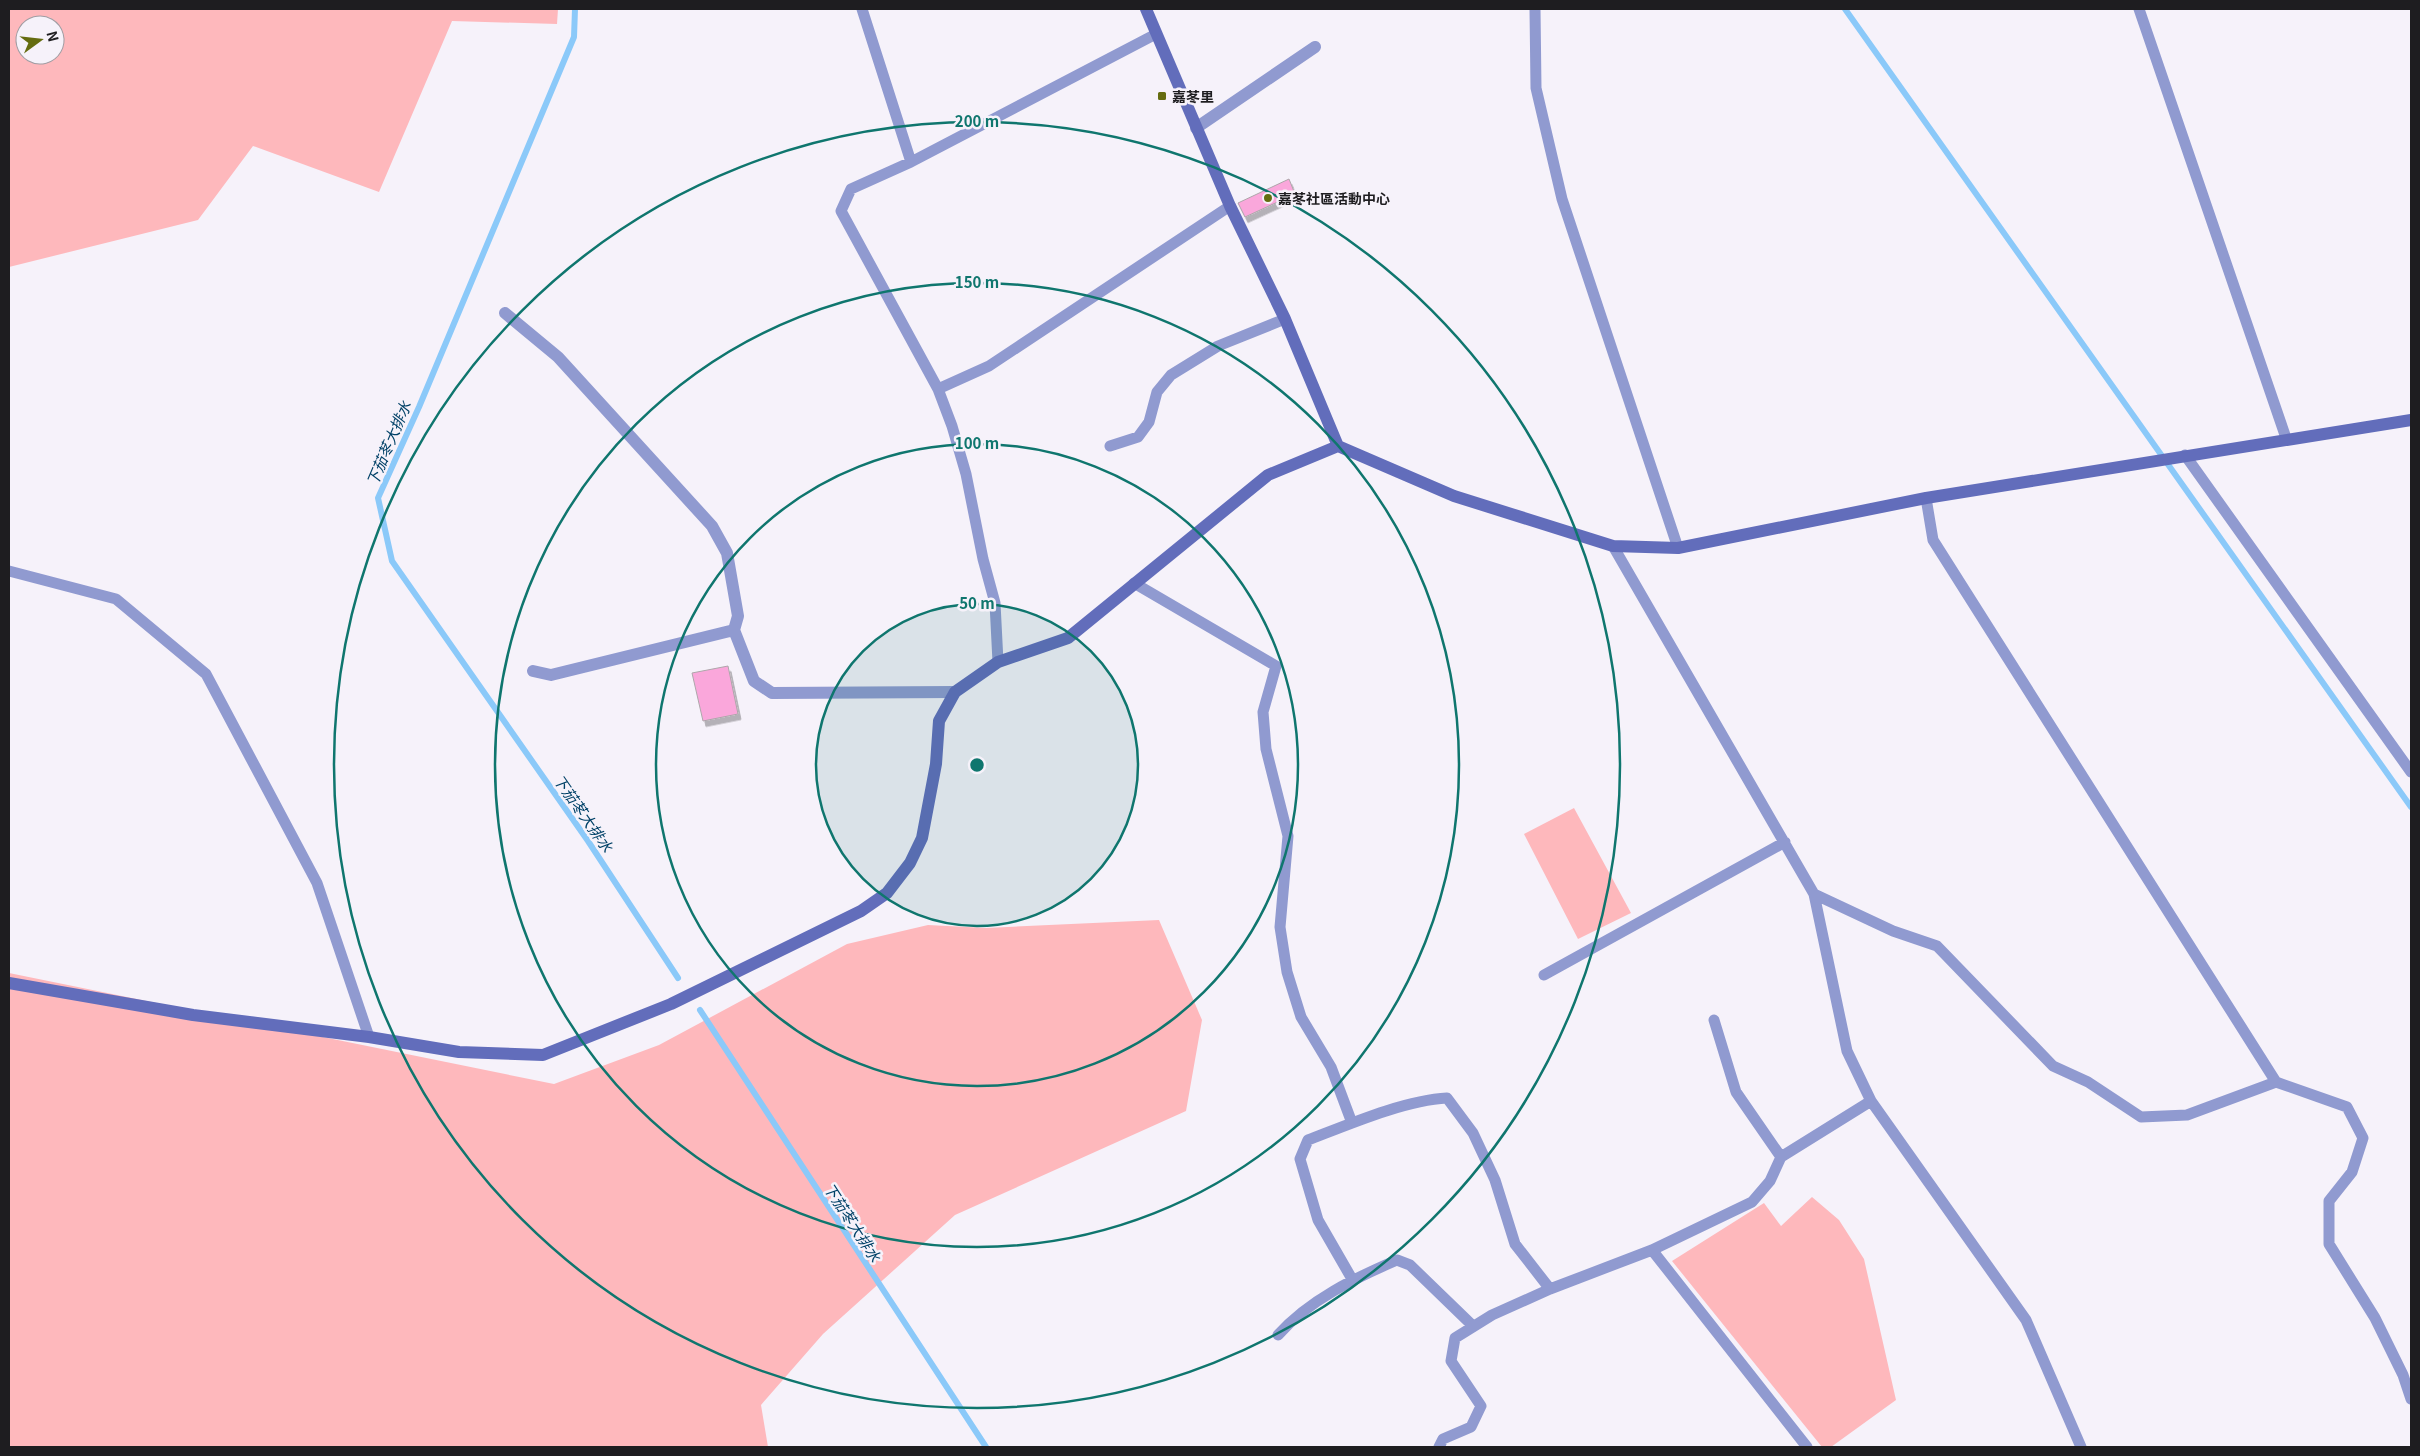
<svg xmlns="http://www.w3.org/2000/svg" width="2420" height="1456" font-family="Georgia,'Noto Sans TC',serif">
<defs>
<filter id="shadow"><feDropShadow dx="3" dy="5.5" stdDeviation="0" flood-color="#0004"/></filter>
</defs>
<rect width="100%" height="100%" fill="#f6f2fa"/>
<!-- green -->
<path fill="#feb8bc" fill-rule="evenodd" d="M9,9H558L557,24L452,21L379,192L253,146L198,220L9,267ZM25,25H55V55H25Z
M1574,808L1631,913L1578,939L1524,834Z
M1159,920L1202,1020L1186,1111L955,1215L823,1334L761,1405L768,1447H9V973L554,1084L659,1045L847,944L928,925L986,928Z
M1812,1197L1839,1220L1864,1259L1896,1400L1831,1447H1822L1672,1261L1764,1203L1781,1226Z"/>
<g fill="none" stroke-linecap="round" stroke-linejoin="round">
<!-- stream -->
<path stroke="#8bc9f9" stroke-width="6" d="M575,9L574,37L419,407L378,498L392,561L588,841L678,978
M1845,9L2411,807
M700,1010L986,1447"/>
</g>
<!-- building -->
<path fill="#faa7db" stroke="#aea6aa" filter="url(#shadow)" d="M1289,179L1295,194L1245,217L1238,203Z
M728,666L738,714L703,721L692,673Z"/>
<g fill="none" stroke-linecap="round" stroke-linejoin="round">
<!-- lane -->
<path stroke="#909ad0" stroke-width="11" d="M862,9L911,162
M1535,9L1536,88L1562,199L1678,548
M2139,9L2286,438
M938,389L989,366L1230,206
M1110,446L1138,437L1149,422L1157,392L1171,375L1218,346L1285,319
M2185,455L2411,772
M1926,498L1933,540L2276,1082L2347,1107L2363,1138L2352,1172L2329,1201V1244L2375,1318L2403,1375L2411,1399
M1613,546L1814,894L1847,1051L1871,1101L2026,1320L2081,1447
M9,571L116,599L206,674L317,883L369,1037
M1134,583L1276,666L1263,712L1266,749L1288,836L1280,927L1287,972L1301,1017L1331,1067L1352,1123
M998,662L995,603L983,559L966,474L952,426L938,389L841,211L851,189L911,162L1156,34
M1814,894L1893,931L1937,946L2053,1066L2088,1082L2141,1117L2187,1115L2276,1082
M1544,975L1785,842
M1714,1020L1736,1092L1781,1157
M1652,1250L1807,1447
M1352,1279L1318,1220L1300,1159L1308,1140C1347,1125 1405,1100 1447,1098L1473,1133L1495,1180L1515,1244L1550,1289
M1278,1335C1309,1300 1355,1278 1397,1260L1410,1265L1473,1326
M1439,1447L1443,1439L1471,1427L1481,1406L1451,1361L1455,1338L1492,1315L1550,1289L1652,1250L1752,1202L1770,1181L1781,1157L1871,1101"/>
<!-- street -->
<path stroke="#909ad0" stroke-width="12" d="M1196,128L1315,47
M505,313L558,357L712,526L727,553L738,616L734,630L754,681L772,693L955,692
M533,671L551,675L734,630"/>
<!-- secondary -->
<path stroke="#626dbb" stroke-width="12" d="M1146,9L1230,206L1285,319L1338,446L1454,496L1613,546L1678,548L1926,498L2411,420
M9,983L193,1015L369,1037L459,1052L543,1055L671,1004L861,911L887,893L910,863L922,838L936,764L939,721L955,692L998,662L1068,638L1268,475L1338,446"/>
</g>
<!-- distance rings -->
<circle cx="977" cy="765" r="161" fill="#0f766e" fill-opacity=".12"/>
<g fill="none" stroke="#0f766e" stroke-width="2.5">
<circle cx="977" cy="765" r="161"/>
<circle cx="977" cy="765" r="321"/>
<circle cx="977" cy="765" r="482"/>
<circle cx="977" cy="765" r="643"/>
</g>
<!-- markers -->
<g fill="#656c10" stroke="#f6f2fa" stroke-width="2">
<rect x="1157" y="91" width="10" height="10" rx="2.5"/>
<circle cx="1268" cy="198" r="5"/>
</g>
<g text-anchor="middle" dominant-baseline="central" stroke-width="5" stroke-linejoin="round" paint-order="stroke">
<!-- poi labels -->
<g font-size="14" font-weight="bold" fill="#1e1d20" stroke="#f6f2fa" text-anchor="start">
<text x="1172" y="96">嘉苳里</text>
<text x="1278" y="198">嘉苳社區活動中心</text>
</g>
<!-- water labels -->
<g font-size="15" font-style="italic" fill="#004167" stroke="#f6f2fa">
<text transform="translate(388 443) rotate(-67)">下茄苳大排水</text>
<text transform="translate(584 813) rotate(55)">下茄苳大排水</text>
<text transform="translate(853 1222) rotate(57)">下茄苳大排水</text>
</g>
</g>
<circle cx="977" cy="765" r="8" fill="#0f766e" stroke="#f6f2fa" stroke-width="2.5"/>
<g font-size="15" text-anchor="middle" font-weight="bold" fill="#0f766e" stroke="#f6f2fa" stroke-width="5" stroke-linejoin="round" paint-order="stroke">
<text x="977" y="127">200 m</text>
<text x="977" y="288">150 m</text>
<text x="977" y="449">100 m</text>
<text x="977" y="609">50 m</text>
</g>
<!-- border -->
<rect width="2420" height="1456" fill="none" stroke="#1e1d20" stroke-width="20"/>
<!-- north arrow -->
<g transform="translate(40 40) rotate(75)"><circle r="24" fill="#f6f2fa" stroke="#a09da3"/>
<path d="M0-4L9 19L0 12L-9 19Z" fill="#656c10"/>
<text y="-8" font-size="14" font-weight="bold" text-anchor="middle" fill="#1e1d20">N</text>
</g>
</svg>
